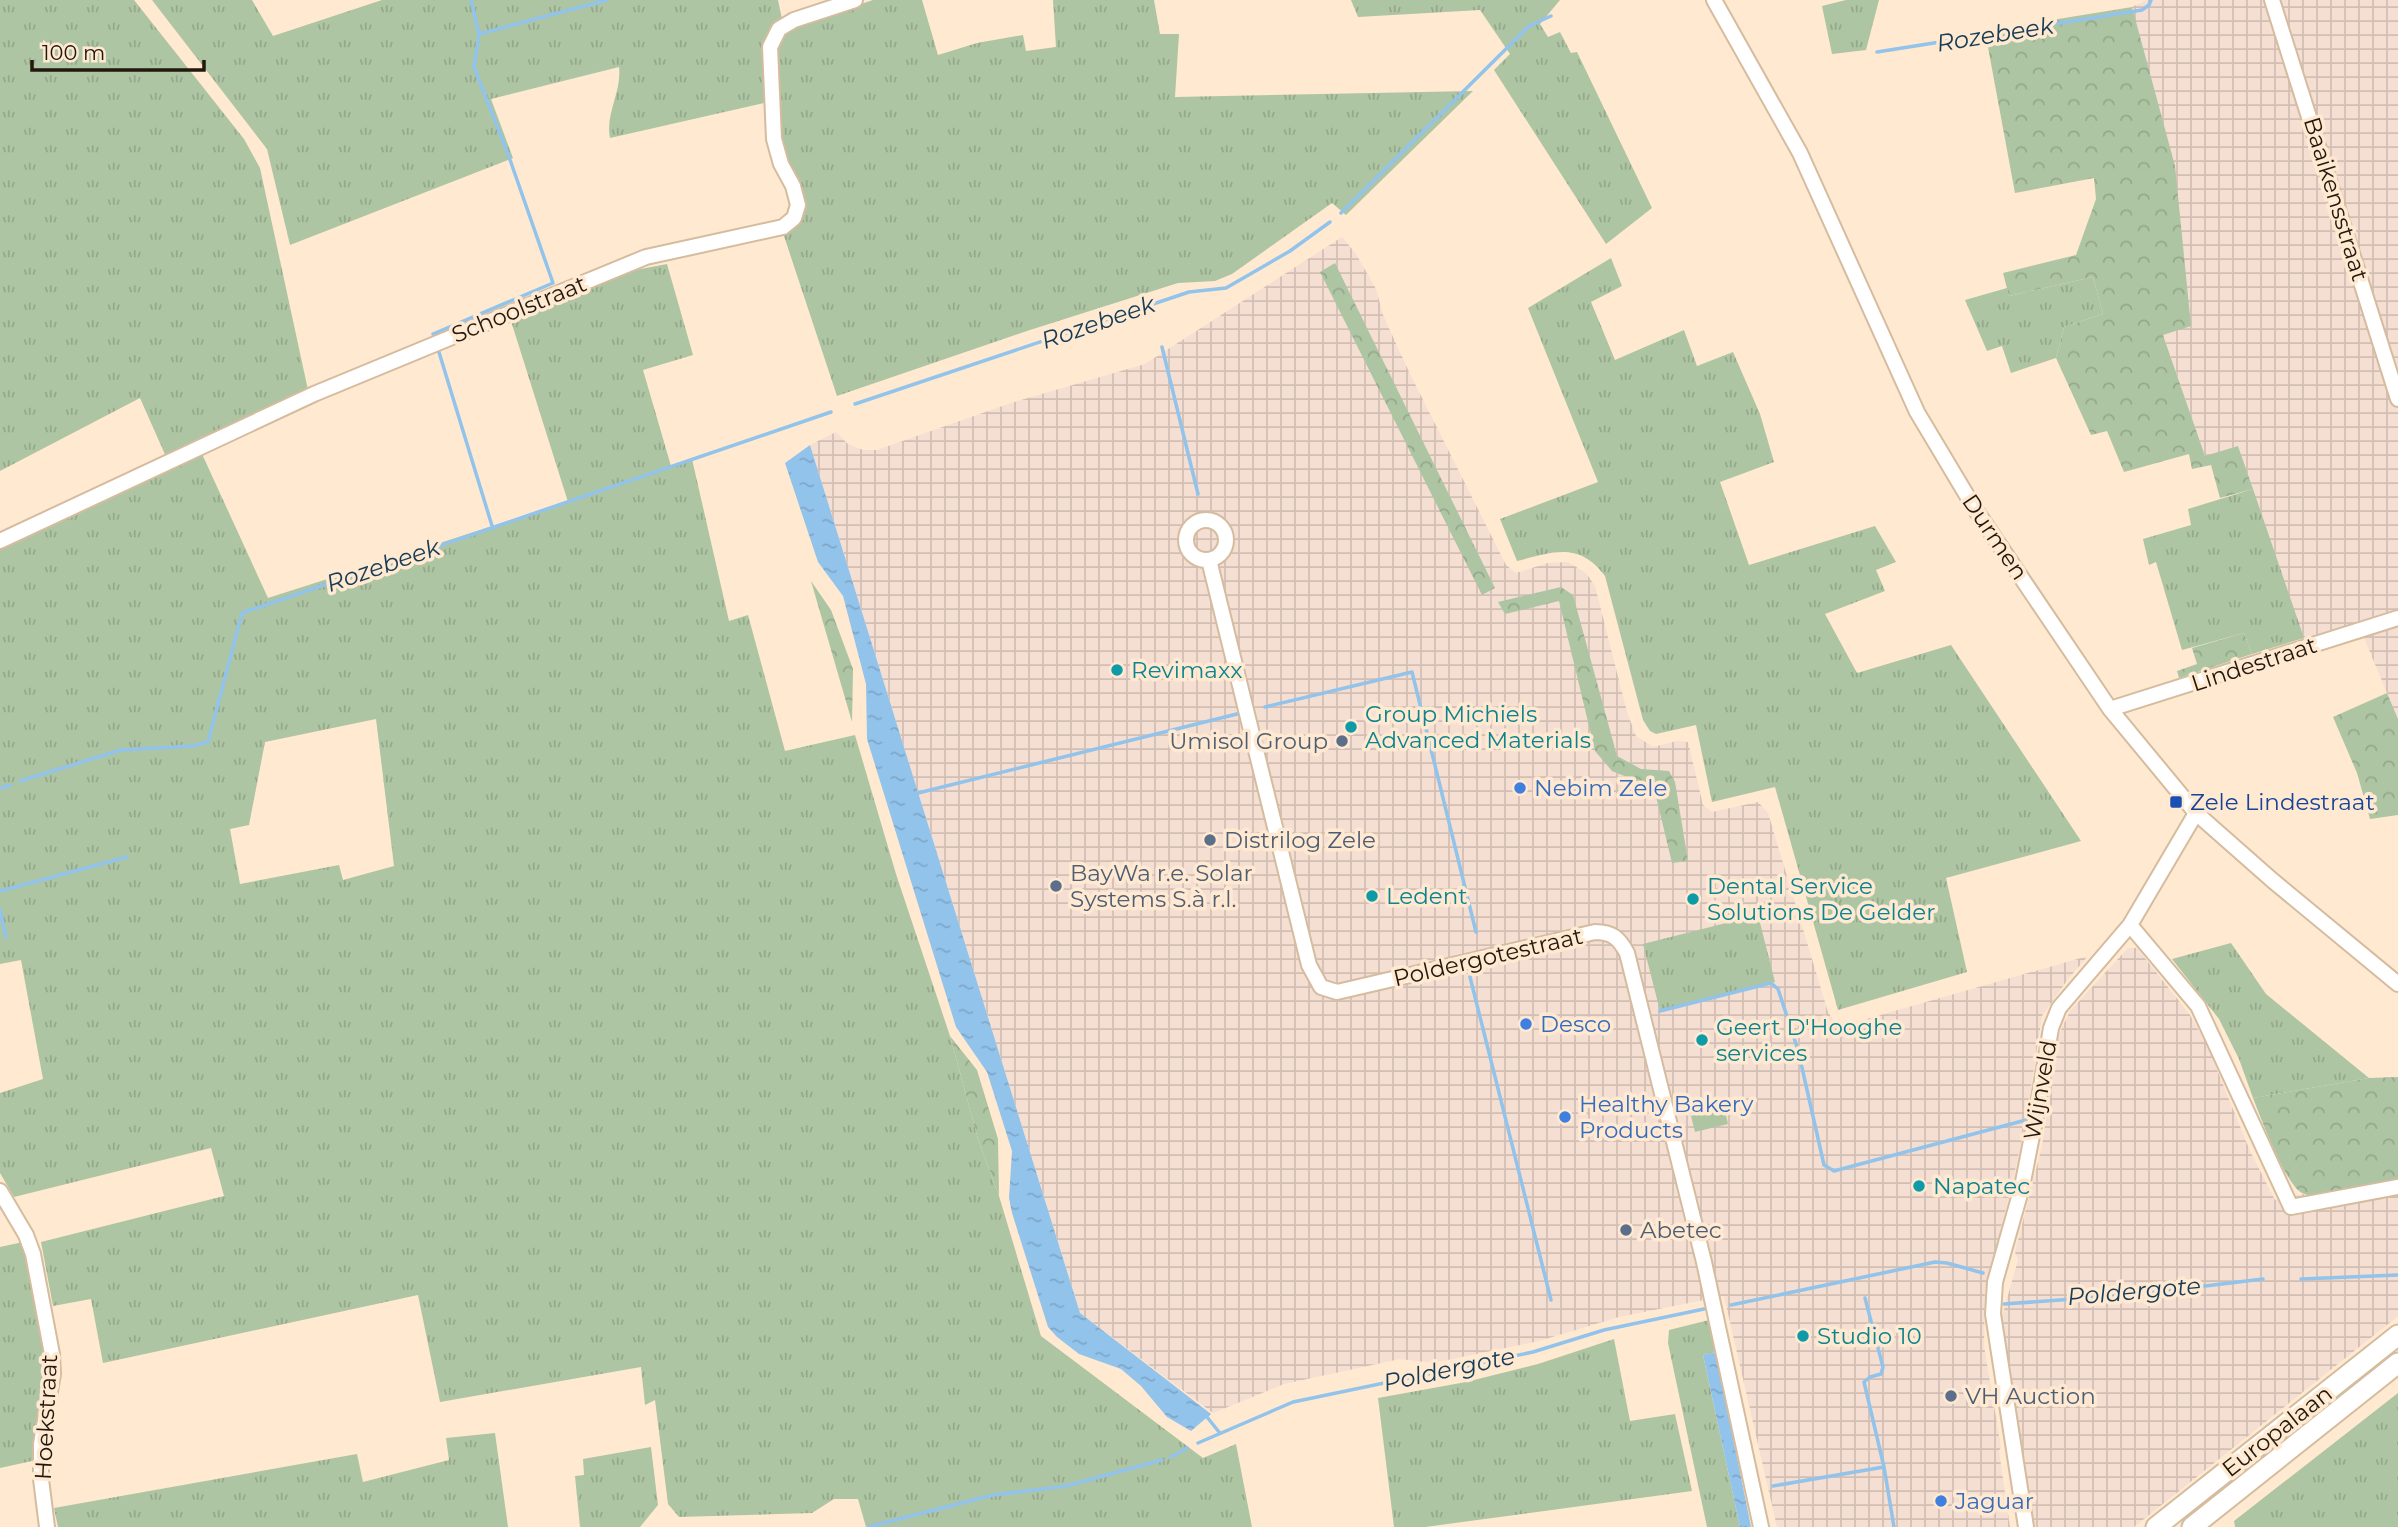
<svg xmlns="http://www.w3.org/2000/svg" width="2398" height="1527" font-family="Montserrat,sans-serif">
<defs>
<pattern id="industrial-grid" width="8" height="8" patternUnits="userSpaceOnUse" patternTransform="scale(1.75)"><rect width="8" height="8" fill="#f5ded2"/><path d="M0 4h8M4 0v8" fill="none" stroke="#d2beb3"/></pattern>
<pattern id="grass-tufts" width="24" height="20" patternUnits="userSpaceOnUse" patternTransform="scale(1.75)"><rect width="24" height="20" fill="#adc5a3"/><path d="M3 7l-1-3M5 7V3M7 7l1-3M15 17l-1-3M17 17v-4M19 17l1-3" fill="none" stroke="#95a88b"/></pattern>
<pattern id="forest-crowns" width="20" height="18" patternUnits="userSpaceOnUse" patternTransform="scale(1.75)"><rect width="20" height="18" fill="#adc5a3"/><path d="M2 6a3 3 0 1 1 6 0M12 15a3 3 0 1 1 6 0" fill="none" stroke="#95a88b"/></pattern>
<pattern id="water-ripples" width="26" height="14" patternUnits="userSpaceOnUse" patternTransform="scale(1.75)"><rect width="26" height="14" fill="#92c3eb"/><path d="M2 4q2-2 4 0t4 0M15 11q2-2 4 0t4 0" fill="none" stroke="#7ea7c8"/></pattern>
</defs>
<rect width="100%" height="100%" fill="#ffe9d1"/>
<!-- industrial -->
<path fill="url(#industrial-grid)" d="M2147,0H2398V719L2364,638L2308,653L2238,446L2205,457L2163,334L2132,7Z
M1342,237L1356,254L1376,289L1383,315L1409,372L1506,565L1516,573L1548,563L1568,562L1586,573L1595,586L1627,712L1636,736L1653,747L1677,741L1688,742L1703,805L1712,812L1758,802L1768,813L1828,1012L1834,1021L1852,1023L2088,956L2068,979L2042,1016L2026,1120L2012,1185L1985,1290L1984,1346L2001,1447L1999,1451L2010,1527H1777L1724,1296L1619,1317L1539,1341L1433,1363L1400,1359L1284,1384L1213,1413L1080,1313L810,445L836,432L848,444L863,450H877L1011,403L1145,364Z
M2128,948H2137L2190,1015L2207,1045L2250,1151L2275,1200L2304,1194L2326,1197L2398,1184V1316L2134,1527H2031L2001,1320L2018,1260L2015,1252L2042,1146L2058,1036L2070,1011Z"/>
<!-- grass -->
<path fill="url(#grass-tufts)" fill-rule="evenodd" d="M0,0H134L244,139L260,168L308,390L167,459L140,398L0,471Z
M152,0H252L273,36L382,0H778L782,19C757,35 767,76 768,102L610,138C605,114 622,92 619,67L491,99L513,158L290,245L267,149Z
M873,0H922L938,55L977,43L1023,35L1026,51L1056,47L1053,0H1154L1160,34H1179L1175,97L1473,91L1346,215L1332,203L1232,274L1215,281L1178,283L1030,330L837,396L783,233L800,219L805,204V197L786,158L782,139L777,77L778,44L782,36L795,26Z
M1351,0H1560L1540,24L1548,37L1560,32L1571,53L1577,52L1652,208L1606,244L1494,70L1510,54L1480,10L1358,17Z
M1846,0H1879L1866,50L1832,54L1822,6Z
M1611,258L1622,286L1591,302L1615,360L1684,330L1697,366L1733,352L1760,414L1774,462L1720,482L1749,565L1875,526L1896,562L1876,570L1885,591L1825,614L1857,673L1951,645L2081,841L1946,878L1967,972L1838,1010L1775,787L1712,802L1696,725L1656,734L1650,731L1643,720L1605,576C1579,541 1553,552 1517,561L1500,519L1598,482L1528,308Z
M667,264L693,355L643,370L671,466L692,459L729,621L748,615L785,751L855,735L896,874L950,1036L978,1139L999,1196L1041,1336L1203,1458L1236,1444L1252,1527H866L858,1499H834L812,1513L679,1517L668,1504L655,1400L645,1405L641,1367L440,1402L418,1295L103,1363L91,1299L53,1306L41,1242L224,1196L211,1148L14,1197L0,1173V1093L43,1079L21,960L0,964V549L202,454L268,598L568,502L511,321L630,271ZM376,719L394,866L343,880L339,865L240,884L230,829L249,825L265,742Z
M2093,277L2103,314L2064,327L2056,358L2011,373L2002,346L1987,351L1965,300L2007,288L2009,296Z
M2253,489L2304,638L2252,654L2244,633L2182,650L2156,562L2149,565L2143,539L2191,525L2188,509Z
M1758,915L1775,982L1660,1011L1643,944Z
M2231,943L2266,994L2369,1078L2253,1098L2239,1059L2219,1019L2172,959Z
M23,1242L45,1345L47,1372L32,1461L0,1468V1247Z
M1709,1320L1716,1352L1703,1355L1740,1527H1707L1668,1343L1669,1330Z
M1614,1339L1630,1421L1675,1414L1692,1491L1425,1527H1394L1378,1398L1466,1382L1538,1364Z
M2398,1393V1527H2235L2234,1521Z
M495,1433L508,1527H58L54,1508L357,1454L363,1482L449,1460L446,1438Z
M651,1447L658,1505L640,1527H580L575,1476L584,1475L583,1459Z"/>
<!-- forest -->
<path fill="url(#forest-crowns)" d="M2132,7L2175,166L2191,326L2163,335L2205,456L2238,446L2253,489L2220,498L2211,465L2192,469L2189,454L2124,472L2107,431L2091,435L2056,358L2064,327L2103,314L2093,277L2009,296L2003,273L2076,255L2096,199L2094,178L2015,193L1985,31Z
M1335,263L1495,588L1482,595L1320,272Z
M811,581L831,610L853,669L852,722Z
M1561,587L1573,595L1617,756L1641,769L1669,771L1675,782L1688,861L1672,863L1654,788L1612,771L1595,751L1559,601L1505,614L1498,602Z
M2244,633L2252,654L2179,678L2177,671L2197,664L2192,648Z
M2387,693L2398,719V815L2370,819L2357,773L2333,717Z
M950,1036L977,1070L998,1139L999,1196L978,1139Z
M2398,1077V1184C2373,1189 2325,1204 2302,1193C2285,1184 2261,1118 2253,1098L2369,1078Z"/>
<!-- pitch -->
<path fill="#adc5a3" d="M1724,1107L1728,1124L1695,1132L1691,1116Z"/>
<!-- water -->
<path fill="url(#water-ripples)" d="M810,445L1080,1313L1211,1414L1191,1431L1167,1417L1141,1386L1121,1369L1079,1354L1057,1337L1048,1327L1012,1213L1009,1198L1012,1151L987,1072L956,1027L867,739L866,684L843,596L818,562L785,463Z
M1716,1352L1751,1527H1740L1703,1355Z"/>
<g fill="none" stroke-linecap="round" stroke-linejoin="round">
<!-- stream -->
<path stroke="#92c3eb" stroke-width="3.5" d="M479,34L607,0
M1877,52L2142,10L2149,5L2151,0
M1341,213L1529,26L1551,16
M436,341L433,334L553,283L508,154L474,67L479,34L471,0
M1162,347L1198,494
M438,349L493,529
M855,404L1189,292L1226,288L1290,251L1330,222
M1265,707L1412,672L1476,932
M20,781L121,750L192,746L208,742L242,613L831,412
M0,788L11,785
M918,793L1237,714
M0,891L127,857
M0,910L6,937
M1470,977L1551,1300
M1660,1011L1771,983L1778,989L1798,1050L1824,1165L1834,1171L2026,1120
M2301,1279L2398,1275
M1865,1298L1883,1367L1881,1374L1870,1377L1864,1382L1884,1467L1894,1527
M2004,1304L2131,1295L2263,1279
M1731,1305L1935,1262L1947,1263L1983,1273
M1207,1417L1219,1432
M1198,1443L1293,1402L1533,1352L1604,1330L1704,1309
M1171,1457L1187,1448
M1773,1486L1884,1467
M868,1527L993,1495L1066,1486L1162,1460"/>
<!-- minor casing -->
<g stroke="#d6bc9e" stroke-width="18">
<path id="minor" d="M1714,0L1800,153L1917,412L1975,509L2110,709L2196,813L2272,880L2398,984
M2272,0L2398,399
M1186 540a20 20 0 1 1 40 0a20 20 0 1 1-40 0Z
M0,541L314,394L646,257L783,227L794,218L798,205L793,186L781,164L774,139L770,47L779,29L794,20L855,0
M1209,560L1309,965L1321,987L1337,992L1595,932C1612,932 1619,938 1627,953L1704,1262L1761,1527
M2110,709L2398,618
M2130,925L2198,1006L2291,1207L2398,1187
M0,1191L26,1235L33,1254L52,1354L53,1374L41,1444V1479L47,1527
M2026,1527L1993,1314L1995,1282L2022,1187L2037,1110L2051,1028L2059,1008L2130,925L2196,813"/>
</g>
<!-- highway casing -->
<g stroke="#d6bc9e" stroke-width="23">
<path id="highway" d="M2156,1527L2398,1335
M2192,1527L2398,1363"/>
</g>
<!-- minor -->
<use href="#minor" stroke="#fff" stroke-width="14"/>
<!-- highway -->
<use href="#highway" stroke="#fff" stroke-width="19"/>
</g>
<!-- markers -->
<g fill="#0f9aa8" stroke="#ffe9d1" stroke-width="2.5">
<circle cx="1117" cy="670" r="7"/>
<circle cx="1351" cy="727" r="7"/>
<circle cx="1372" cy="896" r="7"/>
<circle cx="1693" cy="899" r="7"/>
<circle cx="1702" cy="1040" r="7"/>
<circle cx="1919" cy="1186" r="7"/>
<circle cx="1803" cy="1336" r="7"/>
</g>
<g fill="#5c6f8a" stroke="#ffe9d1" stroke-width="2.5">
<circle cx="1342" cy="741" r="7"/>
<circle cx="1210" cy="840" r="7"/>
<circle cx="1056" cy="886" r="7"/>
<circle cx="1626" cy="1230" r="7"/>
<circle cx="1951" cy="1396" r="7"/>
</g>
<g fill="#3f7fe0" stroke="#ffe9d1" stroke-width="2.5">
<circle cx="1520" cy="788" r="7"/>
<circle cx="1526" cy="1024" r="7"/>
<circle cx="1565" cy="1117" r="7"/>
<circle cx="1941" cy="1501" r="7"/>
</g>
<rect fill="#1a4fb4" stroke="#ffe9d1" stroke-width="2.5" x="2169" y="795" width="14" height="14" rx="3.5"/>
<g text-anchor="middle" dominant-baseline="central" stroke-width="7" stroke-linejoin="round" paint-order="stroke">
<!-- street labels -->
<g font-size="23" fill="#22180d" stroke="#ffe9d1">
<text transform="translate(2336 199) rotate(73)">Baaikensstraat</text>
<text transform="translate(519 309) rotate(-22)">Schoolstraat</text>
<text transform="translate(1995 537) rotate(56)">Durmen</text>
<text transform="translate(2254 664) rotate(-18)">Lindestraat</text>
<text transform="translate(1488 957) rotate(-13)">Poldergotestraat</text>
<text transform="translate(2040 1090) rotate(-80)">Wijnveld</text>
<text transform="translate(46 1417) rotate(-87)">Hoekstraat</text>
<text transform="translate(2277 1431) rotate(-38)">Europalaan</text>
</g>
<!-- culture labels -->
<g font-size="23" fill="#0d838f" stroke="#ffe9d1" text-anchor="start">
<text x="1131" y="670">Revimaxx</text>
<text x="1365" y="714">Group Michiels<tspan x="1365" dy="26">Advanced Materials</tspan></text>
<text x="1707" y="886">Dental Service<tspan x="1707" dy="26">Solutions De Gelder</tspan></text>
<text x="1386" y="896">Ledent</text>
<text x="1716" y="1027">Geert D'Hooghe<tspan x="1716" dy="26">services</tspan></text>
<text x="1933" y="1186">Napatec</text>
<text x="1817" y="1336">Studio 10</text>
</g>
<!-- service labels -->
<g font-size="23" fill="#4e5e75" stroke="#ffe9d1" text-anchor="start">
<text x="1328" y="741" text-anchor="end">Umisol Group</text>
<text x="1224" y="840">Distrilog Zele</text>
<text x="1070" y="873">BayWa r.e. Solar<tspan x="1070" dy="26">Systems S.à r.l.</tspan></text>
<text x="1640" y="1230">Abetec</text>
<text x="1965" y="1396">VH Auction</text>
</g>
<!-- shop labels -->
<g font-size="23" fill="#366cbe" stroke="#ffe9d1" text-anchor="start">
<text x="1534" y="788">Nebim Zele</text>
<text x="1540" y="1024">Desco</text>
<text x="1579" y="1104">Healthy Bakery<tspan x="1579" dy="26">Products</tspan></text>
<text x="1955" y="1501">Jaguar</text>
</g>
<!-- transit labels -->
<g font-size="23" fill="#164399" stroke="#ffe9d1" text-anchor="start">
<text x="2190" y="802">Zele Lindestraat</text>
</g>
<!-- water labels -->
<g font-size="24" font-style="italic" fill="#153b56" stroke="#ffe9d1">
<text transform="translate(1995 34) rotate(-9)">Rozebeek</text>
<text transform="translate(1098 322) rotate(-19)">Rozebeek</text>
<text transform="translate(383 565) rotate(-19)">Rozebeek</text>
<text transform="translate(2134 1291) rotate(-5)">Poldergote</text>
<text transform="translate(1449 1369) rotate(-12)">Poldergote</text>
</g>
</g>
<!-- scale -->
<path d="M32 60v10h172v-10" fill="none" stroke="#22180d" stroke-width="3.5"/>
<text x="42" y="60" font-size="21" fill="#22180d" stroke="#ffe9d1" stroke-width="5" paint-order="stroke">100 m</text>
</svg>
